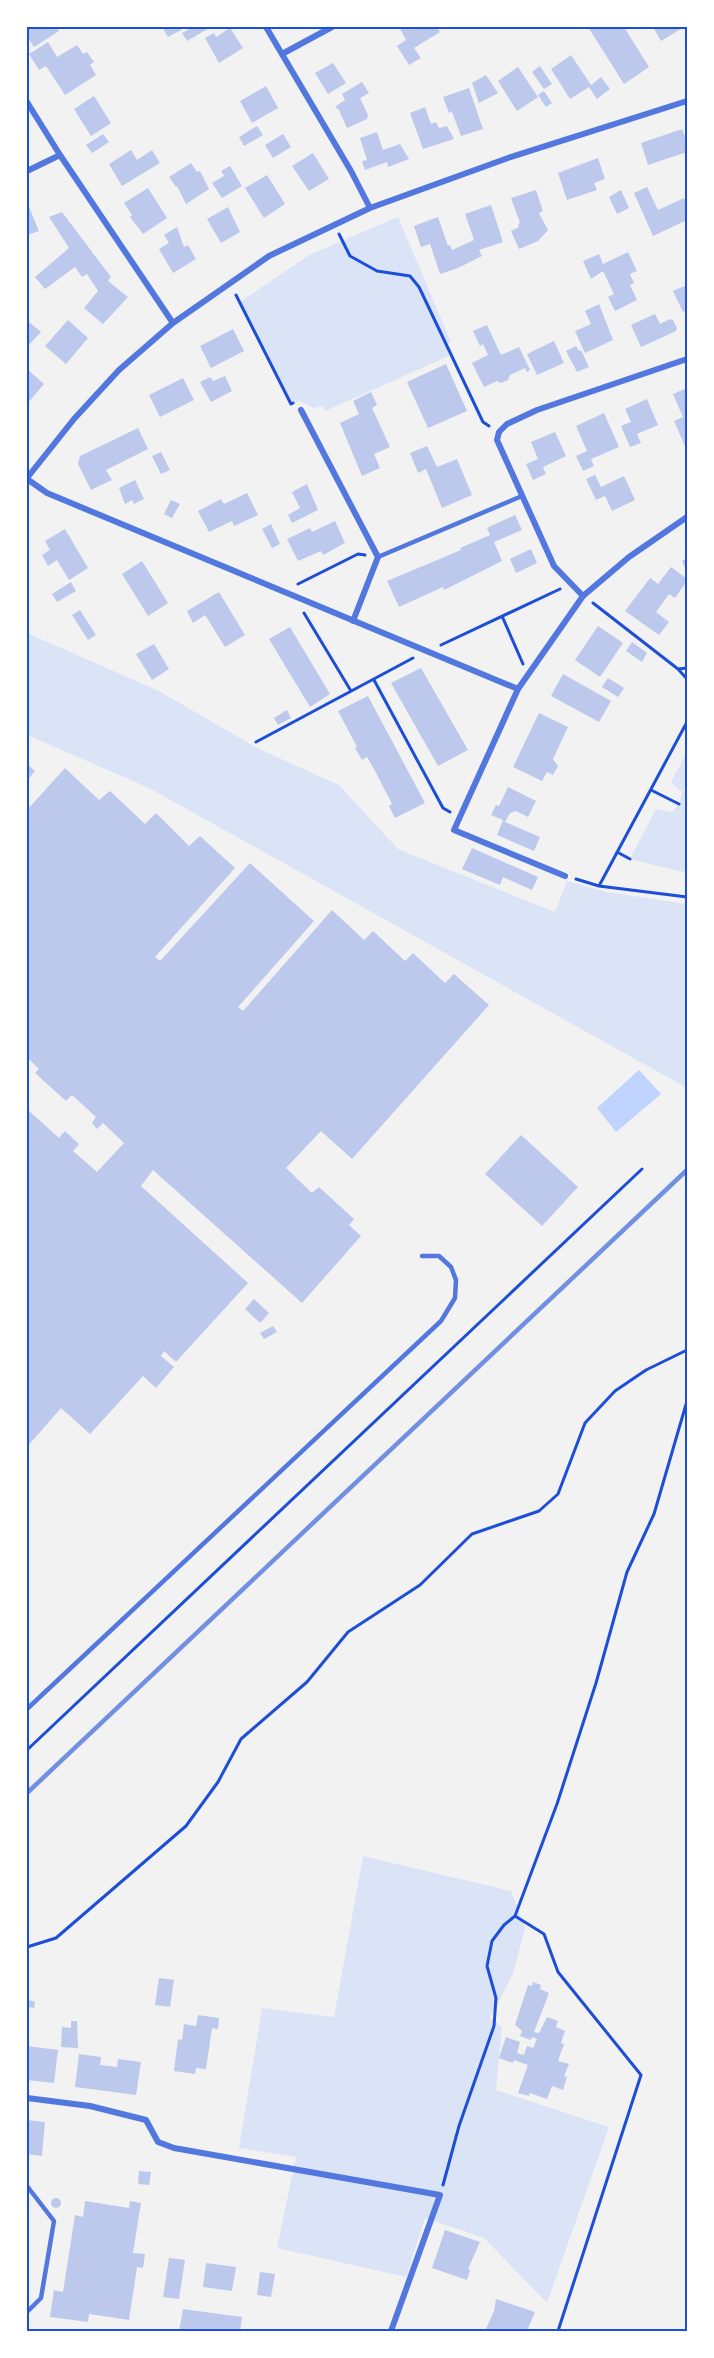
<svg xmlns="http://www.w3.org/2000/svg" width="714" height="2358" font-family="Overpass,sans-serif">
<rect width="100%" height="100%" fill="#f2f2f2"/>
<!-- green -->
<path fill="#dbe4f7" d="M398,217L451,342L445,345L449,356L325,411L322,406L313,408L300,401L291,404L240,302L309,255Z
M27,633L159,691L257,748L339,785L398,849L555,912L567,881L607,892L687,904V1088L149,788L27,735Z
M687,752V873L630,859L656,809L672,812L679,804L682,792L671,782Z
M363,1856L511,1891L525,1928L513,1974L490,2018L502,2027L496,2090L609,2127L547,2303L484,2238L425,2218L406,2277L277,2248L296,2157L239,2148L262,2008L334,2017Z"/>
<!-- water -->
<path fill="#bfd3fe" d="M639,1070L661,1094L616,1132L597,1108Z"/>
<!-- building -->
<path fill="#bdc9ec" d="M27,27H56L59,31L34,47L27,36Z
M162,27H179L181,30L168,37Z
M193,27H211L187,41L182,33Z
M399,27H437L440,32L414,48L421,58L409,65L397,46L406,40Z
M588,27H624L649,67L624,84Z
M653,27H684L661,41Z
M230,28L243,48L219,63L205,38L214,33L216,37Z
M48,42L57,57L77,45L83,54L87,52L94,62L90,65L96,75L65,95L46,66L39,70L29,54Z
M571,55L591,85L601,77L610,89L597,99L589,87L570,99L551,69Z
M333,63L346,83L328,94L315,73Z
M540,66L552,84L544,89L532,72Z
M518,67L538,97L517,111L498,81Z
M486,75L498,93L479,103L472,83Z
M362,82L369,93L360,98L368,115L367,119L347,128L339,110L335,107L345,100L342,94Z
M266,86L278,108L252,123L240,101Z
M469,88L483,129L461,136L452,112L449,113L443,97Z
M544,91L552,103L546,107L538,95Z
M94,96L111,123L91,136L74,109Z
M425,107L431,124L436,122L439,128L447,126L454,139L423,149L410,113Z
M257,126L263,135L244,146L239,137Z
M682,129L687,142V152L648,165L641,143Z
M377,132L383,150L400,144L409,159L388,167L387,162L365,170L362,161L367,160L360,138Z
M103,134L109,142L92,153L86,145Z
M283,134L291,147L273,158L265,145Z
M131,150L137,160L152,150L160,163L122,186L109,164Z
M313,153L329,179L309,191L292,166Z
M598,158L605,179L594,183L597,190L567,200L558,173Z
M191,163L197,172L200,171L209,189L186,204L177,186L176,187L169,177Z
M230,166L242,186L222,198L212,183L224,176L221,171Z
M267,175L285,204L264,218L245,188Z
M647,187L658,210L684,198L687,205V220L653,236L634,193Z
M148,188L167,218L143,234L130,217L132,215L124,203Z
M536,190L543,211L539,213L548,230L538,241L519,249L511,231L519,227L518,224L520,223L511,198Z
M621,190L629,208L617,214L609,197Z
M27,202L39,231L27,235Z
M491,205L503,242L479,250L482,256L458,268L440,274L430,244L421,247L414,226L438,217L448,246L450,245L452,250L474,240L465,214Z
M228,207L240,232L221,243L207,219Z
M62,212L111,277L108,281L128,297L103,324L84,308L98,291L87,274L82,277L75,267L45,289L35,277L69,248L49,217Z
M177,227L184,247L188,245L196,259L173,273L159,249L169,243L164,235Z
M628,252L637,271L630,274L634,283L630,285L637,300L615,311L608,297L614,294L603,271L591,279L583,261L599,254L603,264Z
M687,285V310L683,312L673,291Z
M599,304L613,340L585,353L575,331L591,324L585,311Z
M655,314L660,324L670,319L673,320L677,328L676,331L641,347L631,325Z
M68,320L88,338L66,364L45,346Z
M29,322L41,332L27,347V324Z
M487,325L501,355L519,347L530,370L527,372L525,368L510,375L508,380L501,383L497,381L484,387L472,363L488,355L483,344L480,346L473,331Z
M233,329L244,351L211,368L200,346Z
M554,341L564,363L537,375L527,354Z
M576,346L579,351L581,350L589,367L577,372L566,351Z
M446,364L467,411L428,428L407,382Z
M27,369L44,384L27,404Z
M225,376L232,391L211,402L200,382L210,377L213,381Z
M183,378L194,400L160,417L149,395Z
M687,388V419L685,420L687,425V451L674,421L683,417L673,394Z
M371,392L377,405L372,408L390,447L374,454L380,468L362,476L340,423L359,414L353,401Z
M647,399L658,425L637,434L641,443L630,447L621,426L631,422L625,409Z
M604,413L619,447L591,459L594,466L583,471L576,456L587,451L576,426Z
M138,428L148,449L106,470L112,480L91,490L78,464L80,456Z
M555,432L566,456L543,467L546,474L533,480L526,464L538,459L531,442Z
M427,446L437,467L457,459L472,495L442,508L426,469L418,473L410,453Z
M161,452L170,470L161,474L152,456Z
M595,475L601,487L624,476L635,500L612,511L605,496L596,500L586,479Z
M135,480L144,499L134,504L132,500L125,504L119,488Z
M307,484L318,510L292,523L288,515L300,508L292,492Z
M247,493L258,515L234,526L232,521L209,532L198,511L221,499L224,504Z
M171,500L180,504L172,518L164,514Z
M515,515L522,530L494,542L502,561L444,590L443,587L399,607L387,581L461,550L460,548L490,535L487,528Z
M335,521L345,543L323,555L321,551L298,561L287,539L310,528L312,532Z
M271,524L280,544L272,548L262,529Z
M65,529L88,568L69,580L57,560L48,566L42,555L50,550L45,541Z
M531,549L537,563L516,573L510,559Z
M687,558V572L682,561Z
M142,561L168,603L148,616L122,574Z
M671,567L687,579V581L675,598L669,594L656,612L669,622L659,635L625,611L650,578L658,584Z
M71,582L76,591L57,602L52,594Z
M219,592L245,635L225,647L205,615L193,623L187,611Z
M80,610L96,635L88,640L72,615Z
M598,626L623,643L600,677L575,660Z
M290,627L330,694L310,707L269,639Z
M632,642L647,653L642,662L626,651Z
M154,644L169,669L152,680L136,654Z
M421,668L468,750L438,766L391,683Z
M563,674L611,701L599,722L551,696Z
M608,678L624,688L618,697L602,687Z
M368,696L425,803L395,818L389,806L392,804L374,769L367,757L362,760L355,748L357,747L338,711Z
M287,710L291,718L278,725L274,718Z
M539,713L568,727L553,759L558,766L553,775L547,772L542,781L513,767Z
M27,764L35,771L27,781Z
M65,768L99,800L110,791L145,824L156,813L189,846L200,836L235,868L155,957L160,961L250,863L314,921L238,1007L243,1011L332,910L364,940L373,931L405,961L413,953L445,983L454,974L489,1005L352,1159L321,1131L286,1168L312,1193L319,1187L354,1219L349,1225L361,1236L302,1303L153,1170L141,1186L248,1283L176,1362L164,1351L161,1356L174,1367L156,1388L143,1376L90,1434L61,1408L27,1447V1109L59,1138L65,1131L79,1144L73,1151L97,1172L124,1143L103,1123L97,1129L92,1123L96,1117L72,1095L66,1101L35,1073L39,1069L27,1057V810Z
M508,787L536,801L528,817L516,811L510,813L505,822L540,837L534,851L497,835L503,820L491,815L496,805L499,806Z
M472,848L538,877L532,890L503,877L500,885L462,869Z
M521,1135L578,1187L542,1226L485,1174Z
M254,1299L269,1313L260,1323L245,1309Z
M273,1326L277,1332L264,1339L260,1333Z
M159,1978L174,1980L170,2007L155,2005Z
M533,1982L541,1985L540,1989L549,1993L534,2032L539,2033L547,2017L558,2021L556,2027L565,2031L561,2043L564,2044L558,2061L569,2064L564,2076L567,2077L564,2087L563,2090L552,2086L547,2099L530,2093L529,2096L518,2093L528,2065L514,2060L513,2063L499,2058L506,2037L520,2042L517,2053L524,2055L527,2046L533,2048L537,2039L532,2037L531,2040L520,2036L522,2031L515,2025L528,1985L532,1986Z
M29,2000L35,2002L34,2008L28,2007Z
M198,2015L219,2018L218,2029L212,2028L206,2069L196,2068L195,2074L174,2071L178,2039L182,2040L184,2024L196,2026Z
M71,2021H77L78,2048L61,2047L62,2027L71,2028Z
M27,2046L58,2050L54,2083L27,2080Z
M79,2054L101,2057L100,2065L117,2067L118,2059L141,2062L136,2095L75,2087Z
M27,2120L45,2122L42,2156L27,2154Z
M139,2171L151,2172L149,2185L138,2184Z
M51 2203a5 5 0 1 1 10 0a5 5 0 1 1-10 0Z
M85,2201L129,2208L130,2201L141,2203L133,2253L145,2254L143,2268L137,2267L129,2320L89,2314L88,2322L50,2317L54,2290L63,2292L75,2215L83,2217Z
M445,2230L480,2242L468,2269L470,2270L467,2280L432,2268Z
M169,2258L185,2260L179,2299L163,2297Z
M206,2263L236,2267L232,2291L203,2287Z
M260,2272L275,2274L271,2297L257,2295Z
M496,2299L535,2312L527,2331H485L494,2311Z
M183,2309L242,2317L240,2331H179Z"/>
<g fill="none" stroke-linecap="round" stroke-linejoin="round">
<!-- path -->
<path stroke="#1d4ed8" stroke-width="3" d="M339,234L350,256L377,271L410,276L419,287L483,422L489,426
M236,295L291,404L293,403
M298,584L358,554L365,555
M593,603L678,669L687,679
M304,613L351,691
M502,616L523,664
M441,645L560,589
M678,669L687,668
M374,680L443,808L450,812
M256,742L413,658
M651,790L679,804
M617,852L630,859
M576,879L599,886L687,722
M599,886L687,897
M27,1750L642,1169
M515,1916L544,1934L558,1972L641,2075L558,2331
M27,1947L56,1938L186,1826L218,1782L241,1739L307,1682L348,1632L420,1585L472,1534L539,1511L558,1494L585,1423L615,1391L646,1370L687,1350
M443,2185L459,2126L494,2026L496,1998L487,1966L492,1941L504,1925L515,1916L557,1804L596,1683L627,1572L654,1514L687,1401"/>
<!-- service -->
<path stroke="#5277de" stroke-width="4.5" d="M378,557L522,496
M27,1709L441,1321L455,1298L456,1280L451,1267L439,1256H422
M27,2186L54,2221L41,2298L27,2312"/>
<!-- minor -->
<path stroke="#5277de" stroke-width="6" d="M266,27L351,171L370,208
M282,54L332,27
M27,102L60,155L173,323
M27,171L60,155
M301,410L378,557L353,621
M27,478L74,419L119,370L173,323L269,256L370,208L508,158L687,101
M27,479L47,493L518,689L583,596L629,557L687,517
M583,596L554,566L497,440L499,432L507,424L537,410L687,359
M518,689L454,830L565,876
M27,2098L90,2106L146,2120L158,2142L174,2148L440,2195L391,2331"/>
<!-- rail -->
<path stroke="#7290e2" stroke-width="4.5" d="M27,1793L687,1170"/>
</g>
<!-- border -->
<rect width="714" height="2358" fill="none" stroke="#ffffff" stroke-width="57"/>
<rect x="28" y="28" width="658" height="2302" fill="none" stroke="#1d4ed8" stroke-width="2"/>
</svg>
